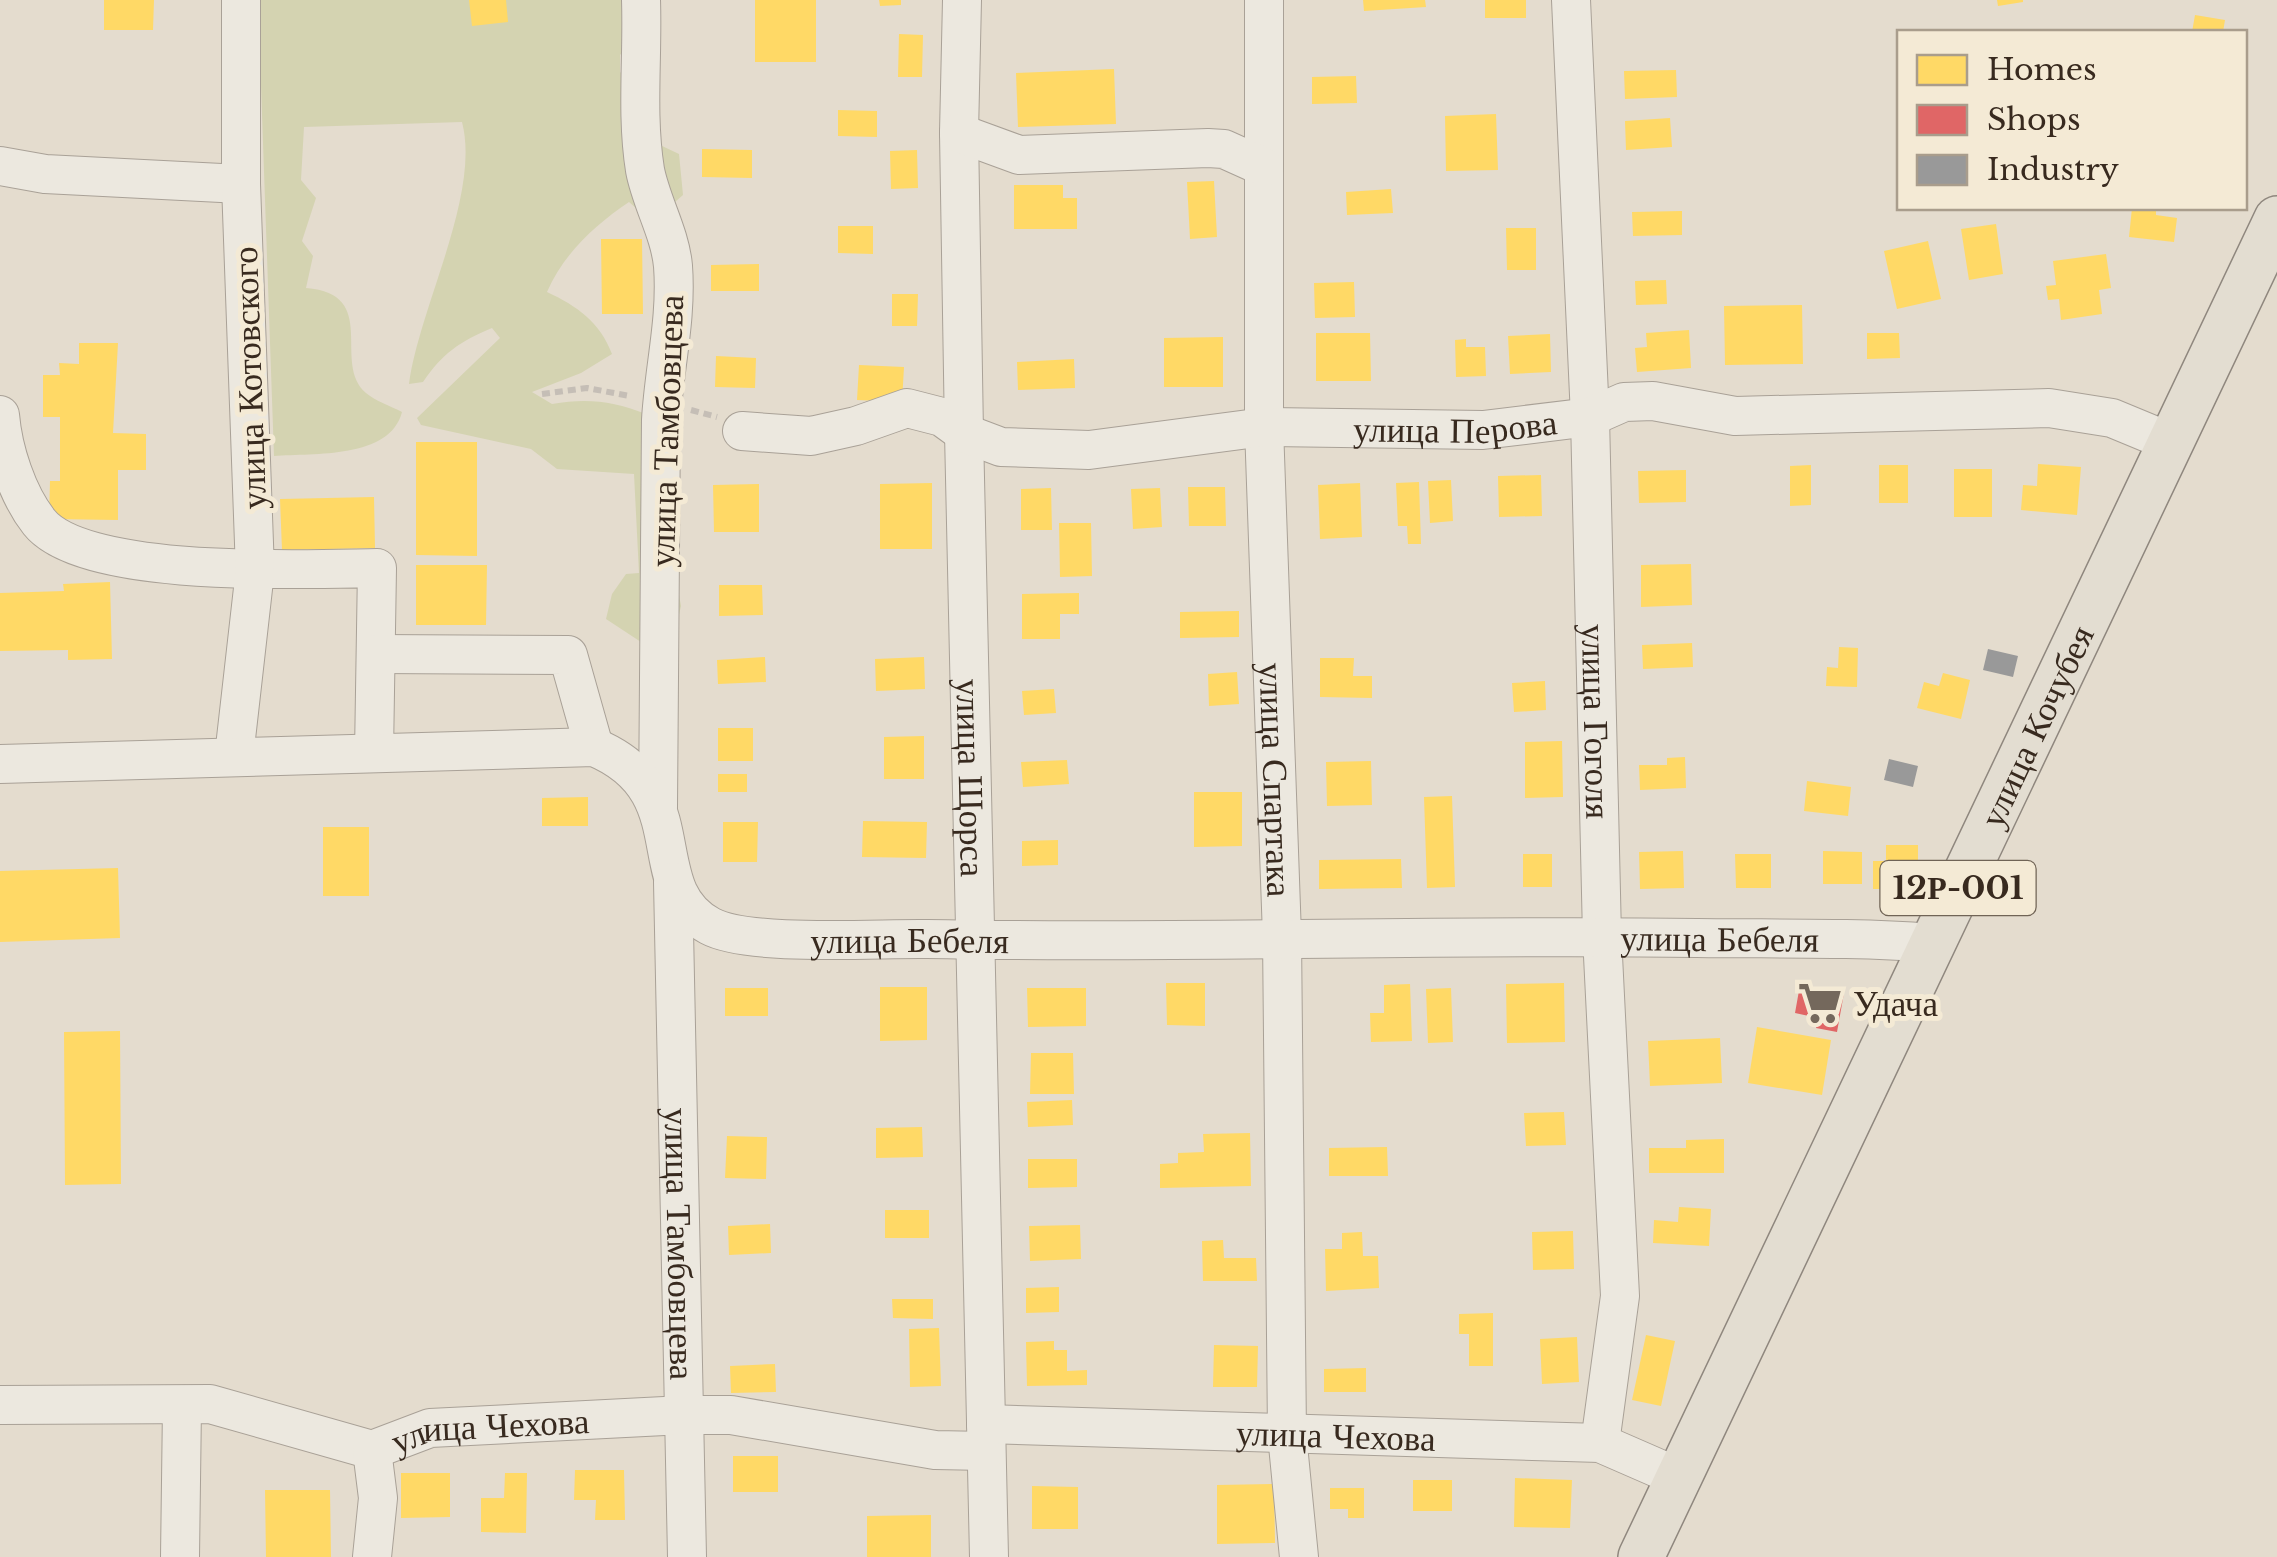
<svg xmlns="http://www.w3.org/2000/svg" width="2277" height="1557" font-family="'Libre Baskerville',serif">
<rect width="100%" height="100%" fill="#e4dcce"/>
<!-- green -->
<path fill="#d4d3b1" d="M258,0H628L631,41L620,55V72L628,78L660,145L679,154L683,195L652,222L629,202C595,225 564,253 547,292C577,306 600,322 612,354L581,373L532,392L552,404C587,398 613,401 646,414L681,606L675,632L644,644L606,619L612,594L626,574L639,573L634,474L557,469L531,449L421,425L417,418L500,338L492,328C460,341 442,354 423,382L409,384C419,308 481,194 462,122L304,127L301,180L316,198L302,241L313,256L306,288C381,294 331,363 366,393C375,401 391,406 402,412C390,459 314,453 274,456Z"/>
<!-- homes -->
<path fill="#ffd966" d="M104,0H154L153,30H104Z
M469,0H506L508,22L472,26Z
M755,0H816V62H755Z
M879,0H901V5L880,6Z
M1363,0H1425L1426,7L1364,11Z
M1485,0H1526V18H1485Z
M1997,0H2023V2L1998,6Z
M2195,15L2225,20L2223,32H2192Z
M899,34L923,35L922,77H898Z
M1114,69L1116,124L1018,127L1016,73Z
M1676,70L1677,97L1625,99L1624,71Z
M1356,76L1357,103L1312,104V77Z
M838,110L877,111V137L838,136Z
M1496,114L1498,170L1446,171L1445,116Z
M1670,118L1672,147L1626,150L1625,121Z
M702,149L752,150V178L702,177Z
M917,150L918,188L891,189L890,151Z
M1214,181L1217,237L1190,239L1187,182Z
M1014,185H1063V198H1077V229H1014Z
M1391,189L1393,213L1347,215L1346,192Z
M2132,208H2156V215L2177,218L2174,242L2129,237Z
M1682,211V235L1633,236L1632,212Z
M1996,224L2003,274L1969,280L1961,229Z
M838,226H873V254L838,253Z
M1506,228H1536V270H1507Z
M601,239H642L643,314H602Z
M1928,241L1941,299L1897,309L1884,251Z
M2106,254L2111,288L2099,290L2102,314L2061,320L2059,299L2048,300L2046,286L2056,285L2053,261Z
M759,264V291H711V265Z
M1666,280L1667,304L1636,305L1635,281Z
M1354,282L1355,317L1315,318L1314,283Z
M892,294H918L917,326H892Z
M1802,305L1803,364L1725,365L1724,306Z
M1689,330L1691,368L1637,372L1635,348L1647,347L1646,333Z
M1316,333H1370L1371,381H1316Z
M1867,333H1899L1900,358L1867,359Z
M1550,334L1551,372L1510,374L1508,336Z
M1223,337V387H1164V338Z
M1466,339V347H1485L1486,376L1456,377L1455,340Z
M79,343H118L113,433L146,434V470H118V520L49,519L50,481H60V417H43V375H60L59,363L79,364Z
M716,356L756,358L755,388L715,387Z
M1074,359L1075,388L1018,390L1017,362Z
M859,365L904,367L902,402L857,400Z
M416,442H477V556L416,555Z
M2038,464L2081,467L2077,515L2021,510L2023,485L2037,486Z
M1811,465V505L1790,506V466Z
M1879,465H1908V503H1879Z
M1954,469H1992V517H1954Z
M1686,470V502L1639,503L1638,471Z
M1541,475L1542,516L1499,517L1498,476Z
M1451,480L1453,521L1430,523L1428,481Z
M1419,482L1421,544H1408L1407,526H1398L1396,483Z
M932,483V549H880V484Z
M1360,483L1362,537L1320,539L1318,485Z
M759,484V532H714L713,485Z
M1188,487H1225L1226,526H1189Z
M1051,488L1052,530H1021V489Z
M1160,488L1162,527L1133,529L1131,489Z
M374,497L375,548L282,550L280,499Z
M1059,523H1091L1092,576L1060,577Z
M1691,564L1692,605L1641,607V565Z
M416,565H487L486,625H416Z
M110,582L112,659L68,660V650L0,651V593L64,591L63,584Z
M719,585H762L763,615L719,616Z
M1079,593V614H1060V639H1022V594Z
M1239,611V637L1180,638V612Z
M1692,643L1693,667L1643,669L1642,645Z
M1839,647L1858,648L1857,687L1826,686L1827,667L1838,668Z
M765,657L766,682L718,684L717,660Z
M924,657L925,689L876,691L875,659Z
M1320,658H1354L1353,676H1372V698L1320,697Z
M1237,672L1239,704L1209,706L1208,674Z
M1943,673L1970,680L1961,719L1917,708L1924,682L1939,686Z
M1545,681L1546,710L1514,712L1512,683Z
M1054,689L1056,713L1024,715L1022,691Z
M718,728H753V761H718Z
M924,736V779H884V737Z
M1562,741L1563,797L1525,798V742Z
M1685,757L1686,788L1640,790L1639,765H1667V758Z
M1067,760L1069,784L1023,787L1021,762Z
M1371,761L1372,805L1327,806L1326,762Z
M718,774H747V792H718Z
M1807,781L1851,787L1848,816L1804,811Z
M1194,792H1242V846L1194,847Z
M1452,796L1455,887L1427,888L1424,797Z
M588,797V826H542V798Z
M863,821L927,822L926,858L862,857Z
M723,822H758L757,862H723Z
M323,827H369V896H323Z
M1058,840V865L1022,866V841Z
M1886,845H1918V889H1873V861H1886Z
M1683,851L1684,888L1640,889L1639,852Z
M1823,851L1862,852V884H1823Z
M1523,854H1552V887H1523Z
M1735,854H1771V888H1736Z
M1401,859L1402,888L1319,889V860Z
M118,868L120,938L0,942V871Z
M1166,983H1205V1026L1167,1025Z
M1564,983L1565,1042L1507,1043L1506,984Z
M1410,984L1412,1041L1371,1042L1370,1013H1384V985Z
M880,987H927V1040L880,1041Z
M725,988H768V1016H725Z
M1027,988H1086V1026L1028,1027Z
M1451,988L1453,1042L1428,1043L1426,989Z
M1757,1027L1831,1040L1822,1095L1748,1083Z
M120,1031L121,1184L65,1185L64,1032Z
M1720,1038L1722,1083L1650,1086L1648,1041Z
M1031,1053H1073L1074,1094H1030Z
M1072,1100L1073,1125L1028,1127L1027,1102Z
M1564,1112L1566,1145L1526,1146L1524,1113Z
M922,1127L923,1157L876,1158V1128Z
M1250,1133L1251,1186L1160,1188V1164L1178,1163V1153L1204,1152L1203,1134Z
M727,1136L767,1137L766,1179L725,1178Z
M1724,1139V1173H1649V1148H1686V1140Z
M1387,1147L1388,1176H1329V1148Z
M1028,1159H1077V1187L1028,1188Z
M1679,1207L1711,1209L1709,1246L1653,1243L1654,1220L1678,1222Z
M885,1210H929V1238H885Z
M770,1224L771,1253L729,1255L728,1226Z
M1080,1225L1081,1259L1030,1261L1029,1226Z
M1573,1231L1574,1269L1533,1270L1532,1232Z
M1362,1232L1363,1256H1378L1379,1288L1326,1291L1325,1249H1342V1233Z
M1223,1240L1224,1258H1256L1257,1281H1203L1202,1241Z
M1059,1287V1312L1026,1313V1288Z
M892,1299H933V1319L893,1318Z
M1493,1313V1366H1469V1334H1459V1314Z
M939,1328L941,1386L910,1387L909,1329Z
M1646,1335L1675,1341L1661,1406L1632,1400Z
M1577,1337L1579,1382L1542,1384L1540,1339Z
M1054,1341V1350H1067V1371L1087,1370V1385L1027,1386L1026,1342Z
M1214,1345L1258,1346L1257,1387H1213Z
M775,1364L776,1392L731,1393L730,1366Z
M1366,1368V1392H1324V1369Z
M733,1456H778V1492H733Z
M575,1470H624L625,1520H595L596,1500H574Z
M401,1473H450V1517L401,1518Z
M505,1473H527L526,1533L481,1532V1498H504Z
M1515,1478L1572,1480L1570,1528L1514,1527Z
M1413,1480H1452V1511H1413Z
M1274,1484L1275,1543L1217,1544V1485Z
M1032,1486L1078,1487V1529H1032Z
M1330,1488H1364V1518H1348V1509H1330Z
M265,1490H330L331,1557H266Z
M931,1515V1557H867V1516Z"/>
<!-- shops -->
<path fill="#e06666" d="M1800,985L1844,993L1837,1032L1816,1028L1818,1018L1795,1013Z"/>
<!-- industry -->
<path fill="#999" d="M1988,649L2018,656L2013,677L1983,670Z
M1889,759L1918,766L1913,787L1884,780Z"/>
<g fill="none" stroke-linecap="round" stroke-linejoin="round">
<!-- minor casing -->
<g stroke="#a9a197" stroke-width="40">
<g id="minor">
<path d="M641,0C643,57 636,114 645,170C651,202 670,233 673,266C677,319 664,368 661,420L658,807"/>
<path id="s1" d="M962,0L959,133L964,433L989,1557"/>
<path id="s2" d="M1264,0V427L1282,936L1287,1435L1299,1557"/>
<path id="s3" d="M1571,0L1590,417L1602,936L1620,1296L1600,1443"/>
<path d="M959,133L1019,155L1208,148L1224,149L1264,167"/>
<path d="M0,166L45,174L241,184"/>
<path d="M0,415C3,450 17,494 39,522C84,579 307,569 377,568L374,753"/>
<path id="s4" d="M742,431L811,436L856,426L907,408L942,417L964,433L1001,447L1089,450L1264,427L1483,430L1590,417L1624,402L1653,401L1735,416L2049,408L2112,418L2170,442"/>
<path d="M376,654L568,655L594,747"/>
<path d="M234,756L255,571L241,184V0"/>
<path id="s5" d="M0,764L594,747C700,791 638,887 710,926C749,947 878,938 927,939C1184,944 1441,934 1697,938C1775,939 1854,937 1931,943"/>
<path id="s6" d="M673,882L687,1557"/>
<path id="s7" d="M0,1405L210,1404L372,1450L430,1428L684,1415H731L935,1450L986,1451"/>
<path id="s8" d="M986,1424L1600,1443L1678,1477"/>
<path d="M180,1557L182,1406"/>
<path d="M372,1557L378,1498L372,1450"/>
</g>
</g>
<!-- major casing -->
<g stroke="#8f877e" stroke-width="48">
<g id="major">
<path id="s9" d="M1641,1557L2277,219"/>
</g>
</g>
<!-- path -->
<path stroke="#c5beb6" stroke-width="6" stroke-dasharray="8 5" stroke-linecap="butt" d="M542,394L587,388L630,396
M691,410L717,417"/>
<!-- minor -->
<use href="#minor" stroke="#ece8df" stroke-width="38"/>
<!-- major -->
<use href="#major" stroke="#e3ddd1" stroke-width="45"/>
</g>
<!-- icons -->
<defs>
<g id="supermarket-bare" transform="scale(3.45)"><path d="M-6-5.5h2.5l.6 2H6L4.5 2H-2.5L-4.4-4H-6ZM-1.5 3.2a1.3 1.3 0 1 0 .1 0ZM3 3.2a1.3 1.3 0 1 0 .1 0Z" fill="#74685c" stroke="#f4ead5" stroke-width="2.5" paint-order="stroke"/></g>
</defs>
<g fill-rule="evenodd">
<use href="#supermarket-bare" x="1820" y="1003"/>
</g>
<g text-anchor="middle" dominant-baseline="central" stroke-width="10" stroke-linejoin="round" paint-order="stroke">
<!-- shield labels -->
<rect fill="#f4ead5" stroke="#706456" stroke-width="2.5" x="1880.5" y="861" width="155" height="54" rx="8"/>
<g font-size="32" font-weight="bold" fill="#382a1f">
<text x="1958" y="888">12Р-001</text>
</g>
<!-- street labels -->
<g font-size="35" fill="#382a1f" stroke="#f4ead5">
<text transform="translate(249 378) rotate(-92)">улица Котовского</text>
<text stroke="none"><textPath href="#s4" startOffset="728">улица Перова</textPath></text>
<text transform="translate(666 431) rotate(-88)">улица Тамбовцева</text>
<text stroke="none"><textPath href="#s3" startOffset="722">улица Гоголя</textPath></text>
<text stroke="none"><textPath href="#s9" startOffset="920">улица Кочубея</textPath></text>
<text stroke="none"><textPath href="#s1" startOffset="778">улица Щорса</textPath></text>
<text stroke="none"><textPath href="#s2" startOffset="780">улица Спартака</textPath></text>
<text stroke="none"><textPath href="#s5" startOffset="1020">улица Бебеля</textPath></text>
<text stroke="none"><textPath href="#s5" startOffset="1830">улица Бебеля</textPath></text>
<text stroke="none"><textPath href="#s6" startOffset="362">улица Тамбовцева</textPath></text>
<text stroke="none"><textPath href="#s7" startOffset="500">улица Чехова</textPath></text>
<text stroke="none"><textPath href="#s8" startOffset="350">улица Чехова</textPath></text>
</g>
<!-- poi labels -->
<g font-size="35" fill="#382a1f" stroke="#f4ead5" text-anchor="start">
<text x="1853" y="1003">Удача</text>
</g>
</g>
<!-- legend -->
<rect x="1897" y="30" width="350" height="180" fill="#f4ead5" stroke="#a99d8c" stroke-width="2.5"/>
<rect x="1917" y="55" width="50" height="30" fill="#ffd966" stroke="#a99d8c" stroke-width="2.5"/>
<text x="1987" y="80" font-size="30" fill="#382a1f">Homes</text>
<rect x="1917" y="105" width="50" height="30" fill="#e06666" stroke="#a99d8c" stroke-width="2.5"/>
<text x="1987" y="130" font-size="30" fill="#382a1f">Shops</text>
<rect x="1917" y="155" width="50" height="30" fill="#999999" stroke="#a99d8c" stroke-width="2.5"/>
<text x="1987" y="180" font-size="30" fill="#382a1f">Industry</text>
</svg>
